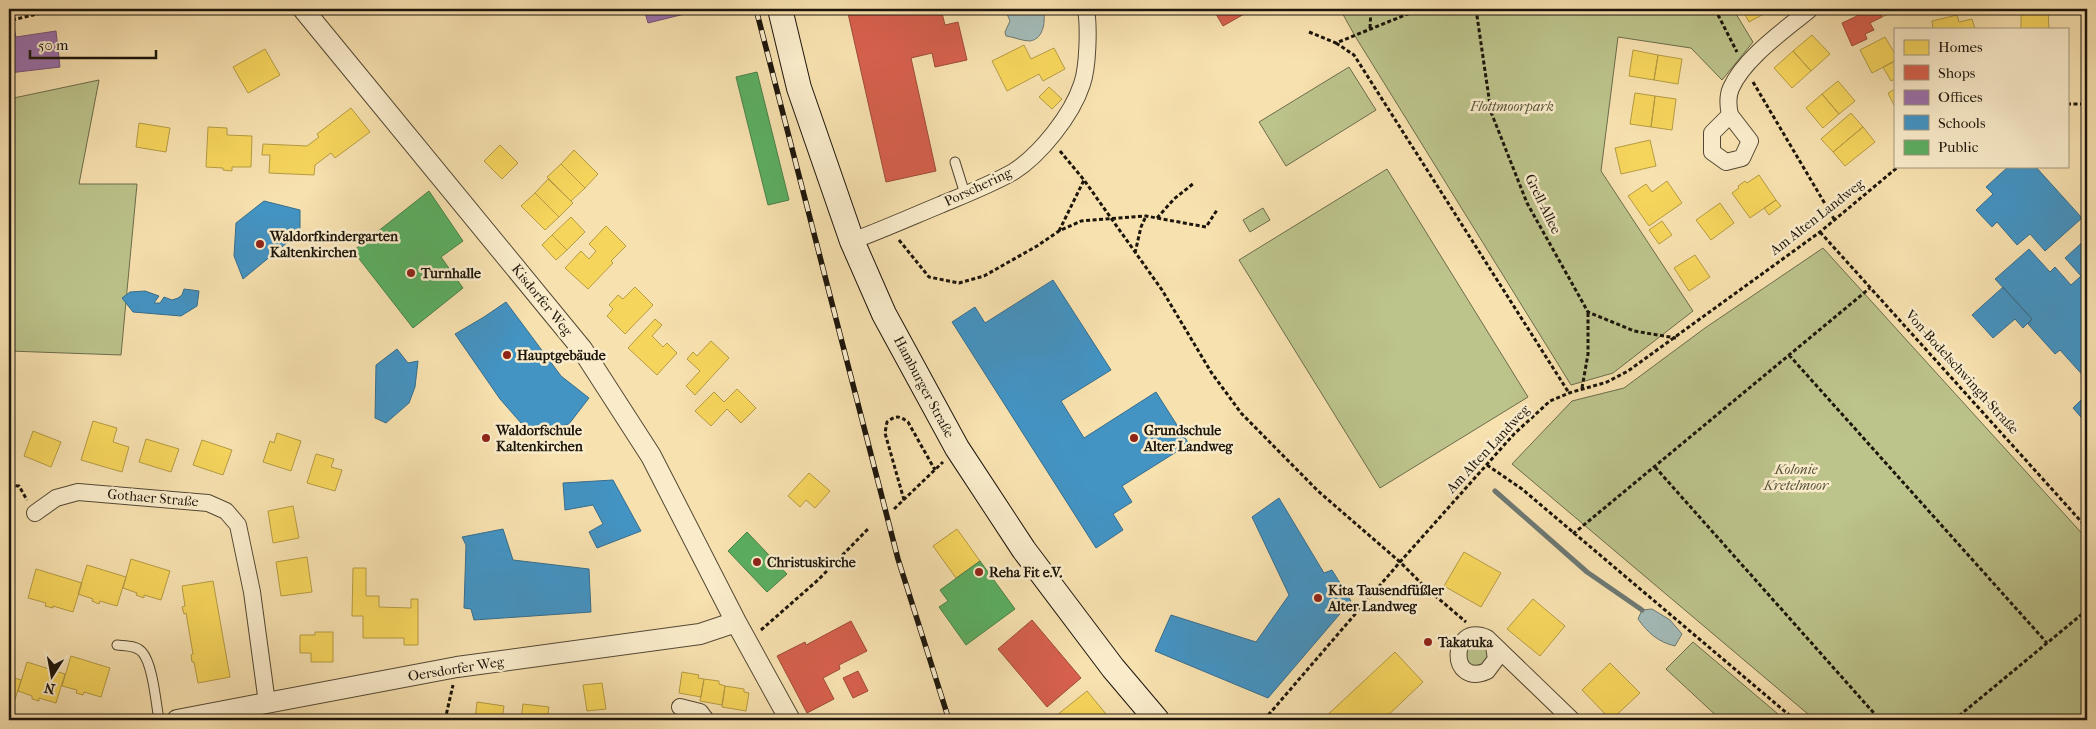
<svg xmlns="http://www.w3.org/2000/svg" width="2096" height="729" font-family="'IM FELL French Canon',serif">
<rect width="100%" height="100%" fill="#f7e1af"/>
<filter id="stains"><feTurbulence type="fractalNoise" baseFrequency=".004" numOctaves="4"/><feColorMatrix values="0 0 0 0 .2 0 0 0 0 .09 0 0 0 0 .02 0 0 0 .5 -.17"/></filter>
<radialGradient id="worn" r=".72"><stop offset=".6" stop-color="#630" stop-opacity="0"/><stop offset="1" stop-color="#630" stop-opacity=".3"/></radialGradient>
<!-- green -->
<path fill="#bcc38b" stroke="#6c6c4b" d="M1340,9H1733L1753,42L1722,80L1691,48L1618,37L1601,171L1693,311L1613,373L1571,385L1355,36Z
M1349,67L1376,110L1286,166L1259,122Z
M99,80L79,184H137L121,355L9,351V99Z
M1387,169L1528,397L1380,488L1239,260Z
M1263,208L1270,220L1250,232L1243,220Z
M1823,248L2087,539V720H1815L1512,464L1572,401L1624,388L1705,328Z
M1466,638L1496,651L1475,674L1459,647Z
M1693,642L1785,720H1721L1666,669Z"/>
<!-- water -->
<path fill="#a3bab7" stroke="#6d7872" d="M1005,9H1043C1046,20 1044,39 1030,41C1022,41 1014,37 1006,36L1005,32L1010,21Z
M1652,609L1670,620L1682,634L1675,646C1658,642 1648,633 1638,619L1642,610Z"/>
<!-- homes -->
<path fill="#f6d55c" stroke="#b59b44" d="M1742,9H1770L1771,10L1749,22Z
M1878,9H1900L1882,17Z
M2021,9H2048L2049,29H2021Z
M1957,15L1959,22L1972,19L1975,29H1933L1932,21Z
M1812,35L1830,54L1811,71L1793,51Z
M1885,37L1895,54V61L1872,73L1860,50Z
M1024,45L1031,59L1054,48L1065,69L1043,81L1039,74L1007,91L992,61Z
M265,49L280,75L248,93L233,67Z
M1633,50L1658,55L1654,80L1629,76Z
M1793,51L1811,71L1792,88L1774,68Z
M1658,55L1682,59L1678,84L1654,80Z
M1895,61V79L1891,81L1883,67Z
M1838,81L1855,101L1839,114L1822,94Z
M1049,87L1062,99L1052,109L1039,97Z
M1895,89V107L1888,93Z
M1635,93L1655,96L1651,127L1630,124Z
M1822,94L1839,114L1823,128L1806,108Z
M1655,96L1676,99L1672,130L1651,127Z
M351,108L370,132L335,158L331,153L315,165L314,175L269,173L270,155H262L263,144L307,146L319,137L317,134Z
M1851,113L1863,127L1833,152L1821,139Z
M139,123L170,128L166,152L136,147Z
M208,127L227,128V135L252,136L251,167H232V171L223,170V168L206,167Z
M1863,127L1875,142L1845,166L1833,152Z
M1650,140L1656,166L1621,174L1615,148Z
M500,145L518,163L502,179L484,161Z
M574,150L598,174L585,188L561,164Z
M561,164L585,188L571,201L547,177Z
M1759,175L1776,200L1750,218L1732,193L1739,188L1738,186L1745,181L1747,183Z
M548,179L573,203L559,217L535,193Z
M1667,181L1682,203L1649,226L1628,196L1646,184L1652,192Z
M535,193L559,217L545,230L521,206Z
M1776,200L1781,206L1769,215L1764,208Z
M1720,203L1734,223L1711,240L1696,220Z
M571,217L585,232L567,250L552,235Z
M1662,221L1672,235L1659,244L1649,230Z
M606,226L626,246L611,261L613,263L588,289L565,268L581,251L589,259L596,251L589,244Z
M552,235L567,250L556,260L542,245Z
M1695,255L1710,277L1689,291L1674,268Z
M635,287L653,305L625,334L607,316L613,309L609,305L618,295L623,299Z
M655,319L662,325L652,336L663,347L667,343L677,353L657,375L628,348Z
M711,341L729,358L695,395L686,386L700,371L687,359L693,352L697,356Z
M737,389L756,408L741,423L727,409L711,426L695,411L714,392L724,402Z
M93,421L117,428L113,442L129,447L122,472L81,460Z
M33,431L61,442L51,467L24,456Z
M277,433L301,441L291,471L263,462L270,441L274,443Z
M146,439L179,449L171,472L139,462Z
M202,440L232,450L223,475L193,465Z
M316,454L334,459L331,467L342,470L335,491L307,483Z
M809,473L830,491L815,508L806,500L800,507L788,496Z
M293,506L299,538L273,543L268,511Z
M957,529L980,561L956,578L933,546Z
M1464,552L1501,573L1481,607L1444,586Z
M307,557L312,592L281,596L276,562Z
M131,559L170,571L161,600L144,595V598L136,595L137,593L123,588Z
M87,565L126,577L117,606L100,601L99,604L92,601L93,599L78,594Z
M353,568H366V596H379V607L411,608V599H418V645H404V638H363V616H352Z
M36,569L82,583L73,612L53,606V608L45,606L46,603L28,598Z
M213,581L230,677L198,683L194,662H192L191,655L193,654L186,613L184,614L182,607L185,606L182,586Z
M1533,599L1565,626L1540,656L1507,629Z
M315,632H333V662H311V653H300V635H315Z
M1395,652L1423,682L1383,720H1322Z
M71,656L110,668L101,697L84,692L83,695L76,693L77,690L62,686Z
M27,662L65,674L56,703L39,698V701L32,699V696L18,691Z
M1610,663L1640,693L1611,720L1582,690Z
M682,672L699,675L698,678L704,679L701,697L679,693Z
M9,676L21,680L12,709L9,708Z
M704,679L719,681V684L725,686L722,705L700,701Z
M602,683L606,709L587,711L583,685Z
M725,686L744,689V692L749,693L746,711L722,707Z
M1087,691L1111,720H1053L1052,719Z
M477,702L504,706L502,720H475Z
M523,704L549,707L547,720H521Z"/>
<!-- shops -->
<path fill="#d6604d" stroke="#9e4a39" d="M847,9H941L945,25L958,22L967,60L935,67L932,53L911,58L936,171L886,182Z
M1213,9H1253L1223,26Z
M1854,9H1878L1882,17L1870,23L1874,30L1865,34L1867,39L1852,46L1842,23L1857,16Z
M1032,620L1081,678L1047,707L998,649Z
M851,621L867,651L839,665L840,669L823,678L834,699L807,713L777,656L805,642L806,645Z
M858,671L868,691L853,698L843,678Z"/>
<!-- offices -->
<path fill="#9970ab" stroke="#74557b" d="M9,9H10L16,37L56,31L60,67L9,73Z
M644,9H705L648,23Z"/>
<!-- schools -->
<path fill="#4393c3" stroke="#376d8c" d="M2009,166H2035L2082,218L2045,251L2030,234L2017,245L1997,222L1992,227L1976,210L1993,194L1986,187Z
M264,201L300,210V232L243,279L234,256L236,223Z
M2087,238V380L2060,350L2055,354L2028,324L2032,319L1995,279L2029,249L2050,272L2055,267L2071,285L2081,276L2065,258Z
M1053,280L1111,370L1061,401L1084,438L1156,392L1189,444L1122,486L1132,502L1113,514L1123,530L1096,548L952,322L975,307L985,323Z
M2003,287L2032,319L2023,328L2015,319L1993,338L1972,315Z
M184,289L199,291L197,306L181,316L133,312L122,298L130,292L145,291L159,296L154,303H160L164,297L172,300L178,298L182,295Z
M506,302L561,376L589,398L569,424L540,431L521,423L500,399L455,334L484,317Z
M397,349L408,363L418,361L415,387L409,403L386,423L375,418L376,365Z
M2087,394V424L2073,408Z
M613,480L641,531L597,548L589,532L603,524L593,505L565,510L563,483Z
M1279,498L1324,573L1332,570L1351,601L1268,698L1155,651L1171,615L1256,642L1289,595L1252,517Z
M503,529L513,560L589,569L591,612L474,620L471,609L464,608L466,545L462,537Z"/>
<!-- public -->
<path fill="#5aae61" stroke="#478047" d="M757,72L789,200L768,205L736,77Z
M429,191L463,241L441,257L463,288L413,328L353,251Z
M747,532L787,574L767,592L728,551Z
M980,561L1015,609L966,645L939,607L948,601L940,590Z"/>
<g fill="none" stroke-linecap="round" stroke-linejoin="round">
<!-- stream -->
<path stroke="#6d7872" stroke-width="5" d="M1495,491L1587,572L1642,610"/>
<!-- service casing -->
<g stroke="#534834" stroke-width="11">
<path id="service" d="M955,162L965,194
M117,645C125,646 136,645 142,652C153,664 156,704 159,720"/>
</g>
<!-- minor casing -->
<g stroke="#534834" stroke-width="18">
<path id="minor" d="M1730,115L1750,141L1742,158L1726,162L1712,152V133L1730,115C1728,106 1727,97 1731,88C1744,58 1785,30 1810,9
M852,241C882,230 911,217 940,205C964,195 990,185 1013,172C1040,155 1072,115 1082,84C1088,67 1089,27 1086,9
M35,513L56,498L78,492L208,503L226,511L238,525L252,592L267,703
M1494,646L1496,659L1487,671C1449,688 1449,622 1487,638L1572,720
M680,707L700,712L706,720"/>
</g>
<!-- tertiary casing -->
<g stroke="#534834" stroke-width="22">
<path id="tertiary" d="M303,9L582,349L651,456L736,622L790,720
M177,720L457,667L700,634L736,622"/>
</g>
<!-- secondary casing -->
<g stroke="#1c150b" stroke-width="26">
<path id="secondary" d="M780,9L799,88L852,241L884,314L957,448L1024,550L1113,668L1157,720"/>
</g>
<!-- path -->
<path stroke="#1c150b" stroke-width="3" stroke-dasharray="4 2.5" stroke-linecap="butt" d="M1476,9L1491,112L1527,203L1588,312L1634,331L1676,338
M1715,9L1737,52
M12,20L59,9
M1370,28L1371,9
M1309,32L1336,43L1420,9
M1336,43L1354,55L1569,393
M1753,82L1834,219
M2067,104H2087
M1060,151L1084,180L1162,290L1211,372L1241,413L1318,491L1400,562L1426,588L1466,622
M1157,218L1174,199L1194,183
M1059,231L1084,180
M1820,232L2087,528
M899,240L929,277L959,283L984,276L1037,246L1059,231L1081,221L1146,216L1206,227L1217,210
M1135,253L1141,227L1146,216
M1789,355L2047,643
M1582,388L1588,354V312
M1487,465L1522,489L1795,720
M1655,467L1880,720
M9,485L19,486L27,500
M904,500L885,433L887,422C895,416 899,415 908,422L935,470
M894,509L943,462
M1573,534L1870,288
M761,630L818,580L868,529
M445,720L453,685
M1264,720L1400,562L1514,434L1550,401L1569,393L1607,382L1628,371L1820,232L1899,166
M1954,720L2087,610"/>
<!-- service -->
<use href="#service" stroke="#faeccb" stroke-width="9"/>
<!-- minor -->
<use href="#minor" stroke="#faeccb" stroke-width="16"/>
<!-- tertiary -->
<use href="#tertiary" stroke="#faeccb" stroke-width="20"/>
<!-- secondary -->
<use href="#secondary" stroke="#faeccb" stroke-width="24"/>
<!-- rail casing -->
<g stroke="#1c150b" stroke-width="5.5">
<path id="rail" d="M756,9L898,559L949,720"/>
</g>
<!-- rail -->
<use href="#rail" stroke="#faeccb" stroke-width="4" stroke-dasharray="11" stroke-linecap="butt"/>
</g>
<!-- markers -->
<g fill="#8f2418" stroke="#faeccb" stroke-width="2">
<circle cx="260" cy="244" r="5"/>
<circle cx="411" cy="273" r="5"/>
<circle cx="507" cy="355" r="5"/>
<circle cx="486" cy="438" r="5"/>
<circle cx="1134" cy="438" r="5"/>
<circle cx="757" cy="562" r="5"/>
<circle cx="979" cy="572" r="5"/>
<circle cx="1318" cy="598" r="5"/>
<circle cx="1428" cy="642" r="5"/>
</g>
<g text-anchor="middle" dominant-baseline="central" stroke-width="5" stroke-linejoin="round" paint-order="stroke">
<!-- park labels -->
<g font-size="14" font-style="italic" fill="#545238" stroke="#faeccb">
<text x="1512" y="106">Flottmoorpark</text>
<text x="1796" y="469">Kolonie<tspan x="1796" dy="16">Kretelmoor</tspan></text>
</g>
<!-- street labels -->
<g font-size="14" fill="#1c150b" stroke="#faeccb">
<text transform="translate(978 187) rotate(-25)">Porschering</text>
<text transform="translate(1543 204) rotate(64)">Grell-Allee</text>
<text transform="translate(1817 217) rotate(-38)">Am Alten Landweg</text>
<text transform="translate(542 300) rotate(51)">Kisdorfer Weg</text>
<text transform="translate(1962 372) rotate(48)">Von-Bodelschwingh-Straße</text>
<text transform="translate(924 387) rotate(62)">Hamburger Straße</text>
<text transform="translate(1488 449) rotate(-47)">Am Alten Landweg</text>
<text transform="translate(153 498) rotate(5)">Gothaer Straße</text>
<text transform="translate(456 669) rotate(-9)">Oersdorfer Weg</text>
</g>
<!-- poi labels -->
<g font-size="14" font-weight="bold" fill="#1c150b" stroke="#faeccb" text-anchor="start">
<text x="270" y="236">Waldorfkindergarten<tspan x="270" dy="16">Kaltenkirchen</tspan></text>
<text x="421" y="273">Turnhalle</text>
<text x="517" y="355">Hauptgebäude</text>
<text x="496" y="430">Waldorfschule<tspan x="496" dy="16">Kaltenkirchen</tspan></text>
<text x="1144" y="430">Grundschule<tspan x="1144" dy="16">Alter Landweg</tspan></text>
<text x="767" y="562">Christuskirche</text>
<text x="989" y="572">Reha Fit e.V.</text>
<text x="1328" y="590">Kita Tausendfüßler<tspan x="1328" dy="16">Alter Landweg</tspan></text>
<text x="1438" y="642">Takatuka</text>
</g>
</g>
<!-- margin -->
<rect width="2096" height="729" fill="none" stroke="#f7e1af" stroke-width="30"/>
<rect x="10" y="10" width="2076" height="709" fill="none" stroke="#1c150b" stroke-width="2.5"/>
<rect x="15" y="15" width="2066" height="699" fill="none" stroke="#1c150b"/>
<!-- legend -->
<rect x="1894" y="28" width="175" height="140" fill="#faeccb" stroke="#a1967e"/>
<rect x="1904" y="40" width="25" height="15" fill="#f6d55c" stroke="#a1967e"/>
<text x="1938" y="52" font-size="15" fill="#1c150b">Homes</text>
<rect x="1904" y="65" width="25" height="15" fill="#d6604d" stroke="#a1967e"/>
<text x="1938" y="78" font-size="15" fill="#1c150b">Shops</text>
<rect x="1904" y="90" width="25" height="15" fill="#9970ab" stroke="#a1967e"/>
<text x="1938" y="102" font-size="15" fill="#1c150b">Offices</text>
<rect x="1904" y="115" width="25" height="15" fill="#4393c3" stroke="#a1967e"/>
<text x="1938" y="128" font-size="15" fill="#1c150b">Schools</text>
<rect x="1904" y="140" width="25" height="15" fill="#5aae61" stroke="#a1967e"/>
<text x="1938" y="152" font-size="15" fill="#1c150b">Public</text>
<!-- north arrow -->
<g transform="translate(52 676) rotate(191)" stroke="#faeccb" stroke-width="4" paint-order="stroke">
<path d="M0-4L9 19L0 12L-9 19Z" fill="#1c150b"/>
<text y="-8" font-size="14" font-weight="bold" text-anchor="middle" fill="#1c150b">N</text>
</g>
<!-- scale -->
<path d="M30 50v8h126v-8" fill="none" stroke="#1c150b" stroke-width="2.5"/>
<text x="38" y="50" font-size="15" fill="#1c150b" stroke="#faeccb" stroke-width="4" paint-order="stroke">50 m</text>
<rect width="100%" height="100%" filter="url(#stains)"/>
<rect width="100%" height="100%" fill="url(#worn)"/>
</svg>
